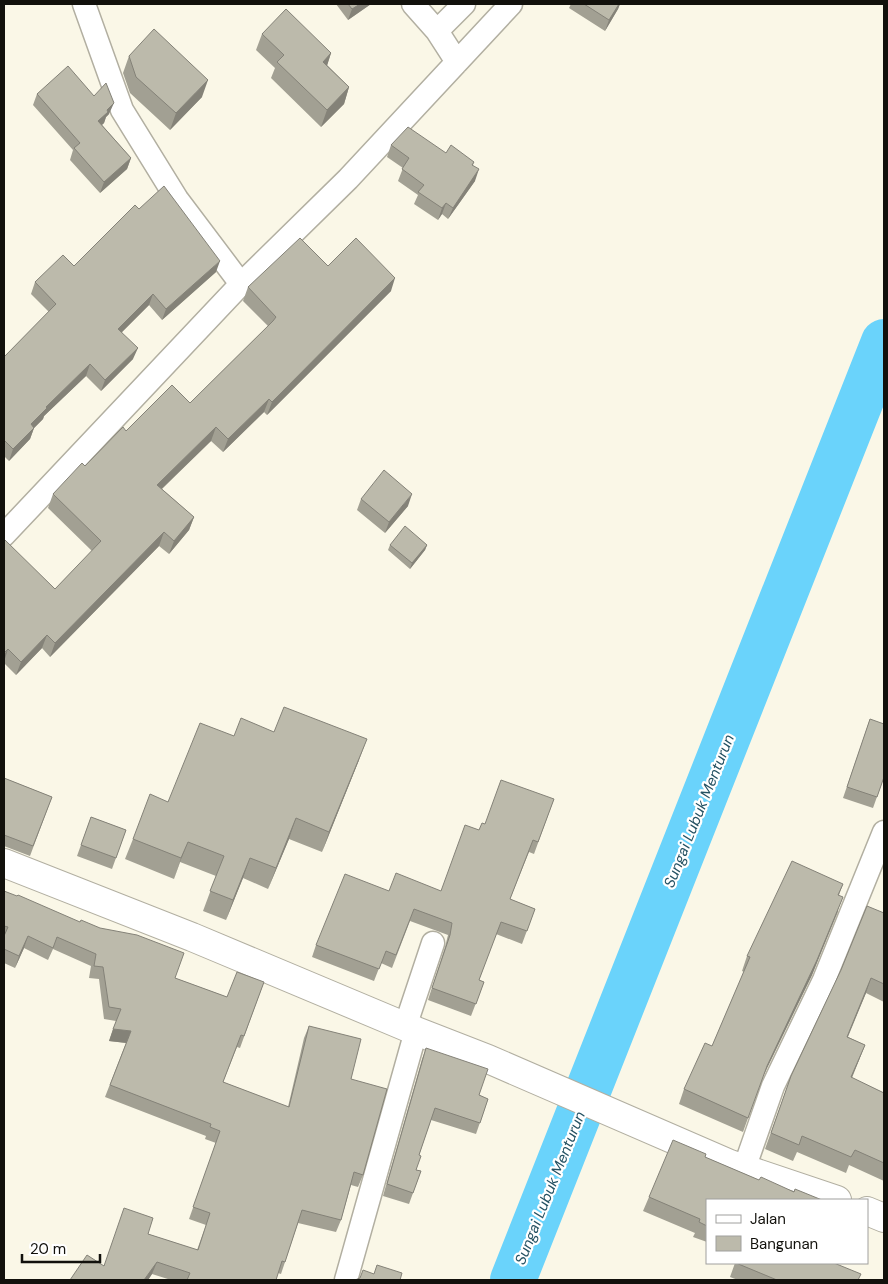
<svg xmlns="http://www.w3.org/2000/svg" width="888" height="1284" font-family="'DM Sans',sans-serif">
<rect width="100%" height="100%" fill="#faf7e7"/>
<g fill="none" stroke-linecap="round" stroke-linejoin="round">
<!-- river -->
<path stroke="#6ad3fb" stroke-width="46" d="M513,1280L884,342"/>
<!-- street casing -->
<g stroke="#b2afa1" stroke-width="25">
<path id="street" d="M84,4L122,110L177,199L241,284
M413,4L437,31L457,62
M437,31L464,4
M4,535L241,284L348,179L511,4
M405,1027L433,943
M744,1169L773,1086L824,980L884,832
M346,1280L416,1031"/>
</g>
<!-- secondary casing -->
<g stroke="#b2afa1" stroke-width="30">
<path id="secondary" d="M4,863L192,937L416,1031L488,1059L730,1164L837,1200
M867,1211L884,1218"/>
</g>
<!-- street -->
<use href="#street" stroke="#fff" stroke-width="22"/>
<!-- secondary -->
<use href="#secondary" stroke="#fff" stroke-width="28"/>
</g>
<!-- wall -->
<path fill="#a2a093" d="M336,4H371L348,20Z
M571,4H620L618,9L605,31L569,8Z
M262,34L331,53L327,65L349,87L344,104L321,127L271,78L275,68L256,50Z
M129,56L202,97L170,130L130,93L123,73Z
M37,94L109,114L106,117L104,123L102,125L131,158L127,169L100,193L70,160L73,150L33,105Z
M391,145L446,153L474,162L473,165L475,181L448,219L442,214L438,220L414,204L418,195L398,181L403,168L387,157Z
M74,266L216,272L162,320L149,305L122,332L133,359L101,391L86,376L44,416L43,419L34,428L30,439L9,461L4,456V357L49,312L31,294L35,282Z
M328,266L391,291L267,415L264,412L223,452L211,441L162,489L194,517L189,530L169,554L159,546L50,657L42,648L16,675L4,663V541L55,589L92,551L48,508L53,494L126,431L190,403L268,326L243,301L248,287Z
M361,499L408,506L385,533L357,510Z
M390,545H427L425,550L410,569L388,550Z
M870,719L884,777L873,808L843,798Z
M274,732L359,760L322,852L289,839L268,889L243,878L226,920L203,911L216,876L180,862L174,879L125,859L133,839L168,802L234,736Z
M4,778L52,797L30,856L4,846Z
M554,799L534,854L529,852L510,899L535,909L522,944L496,934L479,980L484,982L471,1016L428,1000L445,947L448,935L410,921L392,968L381,963L374,981L312,957L316,945L389,891H441L479,830L485,824Z
M91,817L126,830L112,869L77,856Z
M843,884L839,895L838,912L812,975L762,1079L743,1132L679,1104L684,1089L712,1046L744,972L742,971L747,956Z
M4,891L175,978L227,997L264,982L240,1048L237,1047L223,1082L288,1107L304,1038L309,1026L351,1079L363,1175L358,1187L351,1185L341,1220L336,1232L298,1223L281,1274L278,1273L276,1280H171L152,1274L148,1280H70L103,1266L148,1234L197,1250L206,1225L189,1219L216,1143L205,1139L206,1136L105,1097L126,1043L109,1041L116,1021L104,1019L99,979L89,978L91,966L53,949L48,960L24,948L15,968L4,963Z
M884,913V1002L866,993L848,1037L865,1045L852,1078L884,1093V1181L849,1165L846,1173L797,1152L793,1161L765,1149L791,1076Z
M426,1048L479,1095L488,1099L476,1134L431,1120L419,1155L416,1170L421,1171L409,1204L383,1196L422,1059Z
M705,1157L759,1180L822,1200H707V1242L693,1237L695,1233L643,1211L649,1197Z
M735,1263L858,1280H738L730,1277Z"/>
<!-- shaded-wall -->
<path fill="#848278" d="M360,4H371L348,20L352,9Z
M619,4H620L618,9L605,31L609,20Z
M331,53L326,69L323,62Z
M208,80L202,97L170,130L176,113Z
M349,87L344,104L321,127L327,110Z
M114,103L109,114L106,117L104,123L94,132L98,121L107,110Z
M131,158L127,169L100,193L104,182Z
M479,169L475,181L448,219L453,208Z
M446,203L442,214L438,220L442,208Z
M220,261L216,272L162,320L166,309Z
M395,278L391,291L267,415L272,402Z
M153,294L149,305L114,340L118,329Z
M138,348L133,359L101,391L105,380Z
M90,364L86,376L44,416L43,419L34,428L30,439L9,461L13,449L31,424L46,407Z
M269,399L264,412L223,452L228,439Z
M216,427L211,441L152,498L157,485Z
M412,494L408,506L385,533L389,522Z
M194,517L189,530L169,554L174,541Z
M164,532L159,546L50,657L55,643Z
M427,545L425,550L410,569L412,563Z
M47,635L42,648L16,675L21,662Z
M8,649L4,662V655Z
M367,739L359,760L322,852L329,832Z
M296,818L289,839L268,889L276,868Z
M188,842L180,862L174,879L181,858Z
M250,858L243,878L226,920L233,900Z
M843,897L812,975L761,1080L767,1066Z
M28,936L24,948L15,968L19,956Z
M871,978L866,993L841,1052L847,1037Z
M113,1029L131,1031L127,1043L109,1041Z
M865,1045L859,1060L845,1093L851,1077Z
M157,1262L152,1274L148,1280H144Z"/>
<!-- building -->
<path fill="#bcbaab" stroke="#848278" d="M348,4H360L352,9Z
M584,4H619L609,20Z
M286,9L331,53L323,62L349,87L327,110L277,62L284,55L262,34Z
M154,29L208,80L176,113L136,77L129,56Z
M68,66L94,96L106,83L114,103L107,110L108,112L98,121L131,158L104,182L74,148L80,143L37,94Z
M408,127L446,153L451,145L474,162L472,165L479,169L453,208L446,203L442,208L418,192L424,185L402,169L409,158L391,145Z
M164,186L220,261L166,309L153,294L118,329L138,348L105,380L90,364L46,407L47,408L31,424L34,428L13,449L5,441L4,442V357L56,304L35,282L63,255L74,266L135,205L139,209Z
M300,238L328,266L356,238L395,278L272,402L269,399L228,439L216,427L157,485L194,517L174,541L164,532L55,643L47,635L21,662L8,649L4,653V541L5,540L55,589L101,541L53,494L82,463L85,466L123,427L126,431L172,385L190,403L273,321L276,317L248,287Z
M384,470L412,494L389,522L361,499Z
M405,526L427,545L412,563L390,545Z
M284,707L367,739L329,832L296,818L276,868L250,858L233,900L210,891L224,856L188,842L181,858L133,839L150,794L168,802L200,723L234,736L241,718L274,732Z
M870,719L884,724V777L877,797L847,787Z
M4,778L52,797L33,846L4,835Z
M501,780L554,799L538,842L533,840L510,899L535,909L527,931L501,922L479,980L484,982L476,1004L432,988L450,935L452,923L414,909L396,955L386,951L379,969L316,945L345,874L389,891L396,873L441,891L465,825L479,830L482,823L485,824Z
M91,817L126,830L116,858L81,845Z
M792,861L843,884L838,895L843,897L817,960L767,1066L748,1118L684,1089L705,1043L712,1046L750,957L747,956Z
M4,891L17,896L18,895L80,922L81,920L100,928L137,935L184,953L175,978L227,997L237,972L264,982L244,1036L241,1035L223,1082L289,1107L309,1026L361,1039L351,1079L387,1089L363,1175L354,1172L341,1220L302,1210L285,1262L282,1261L276,1280H187L190,1273L157,1262L144,1280H70L87,1255L104,1266L124,1208L153,1218L148,1234L198,1250L210,1213L193,1207L220,1131L210,1127L211,1124L110,1085L131,1031L113,1029L121,1009L109,1007L103,967L94,966L96,954L57,937L53,948L28,936L19,956L4,949V936L8,927L4,926Z
M867,906L884,913V984L871,978L847,1037L865,1045L851,1077L884,1093V1163L855,1150L851,1157L802,1136L799,1145L771,1133L791,1076L841,970Z
M426,1048L488,1069L479,1095L488,1099L480,1123L435,1108L419,1155L421,1156L416,1170L421,1171L413,1193L387,1184Z
M673,1140L706,1154L705,1157L759,1180L761,1177L794,1192L795,1189L822,1200H707V1226L699,1222L700,1219L649,1197Z
M736,1263H834L861,1274L858,1280H777Z
M377,1265L402,1273L400,1280H355L360,1278L363,1270L374,1274Z"/>
<g text-anchor="middle" dominant-baseline="central" stroke-width="4.5" stroke-linejoin="round" paint-order="stroke">
<!-- water labels -->
<g font-size="15" font-style="italic" fill="#255263" stroke="#fff">
<text transform="translate(699 811) rotate(-68)">Sungai Lubuk Menturun</text>
<text transform="translate(550 1188) rotate(-68)">Sungai Lubuk Menturun</text>
</g>
</g>
<!-- border -->
<rect width="888" height="1284" fill="none" stroke="#12110c" stroke-width="10"/>
<!-- legend -->
<rect x="706" y="1199" width="162" height="65" fill="#ffffff" stroke="#a0a09e"/>
<rect x="716" y="1215" width="25" height="8" fill="#ffffff" stroke="#a0a09e"/>
<text x="750" y="1224" font-size="15" fill="#12110c">Jalan</text>
<rect x="716" y="1236" width="25" height="15" fill="#bcbaab" stroke="#a0a09e"/>
<text x="750" y="1249" font-size="15" fill="#12110c">Bangunan</text>
<!-- scale -->
<path d="M22 1254v8h78v-8" fill="none" stroke="#12110c" stroke-width="2.5"/>
<text x="30" y="1254" font-size="15" fill="#12110c" stroke="#ffffff" stroke-width="4" paint-order="stroke">20 m</text>
</svg>
